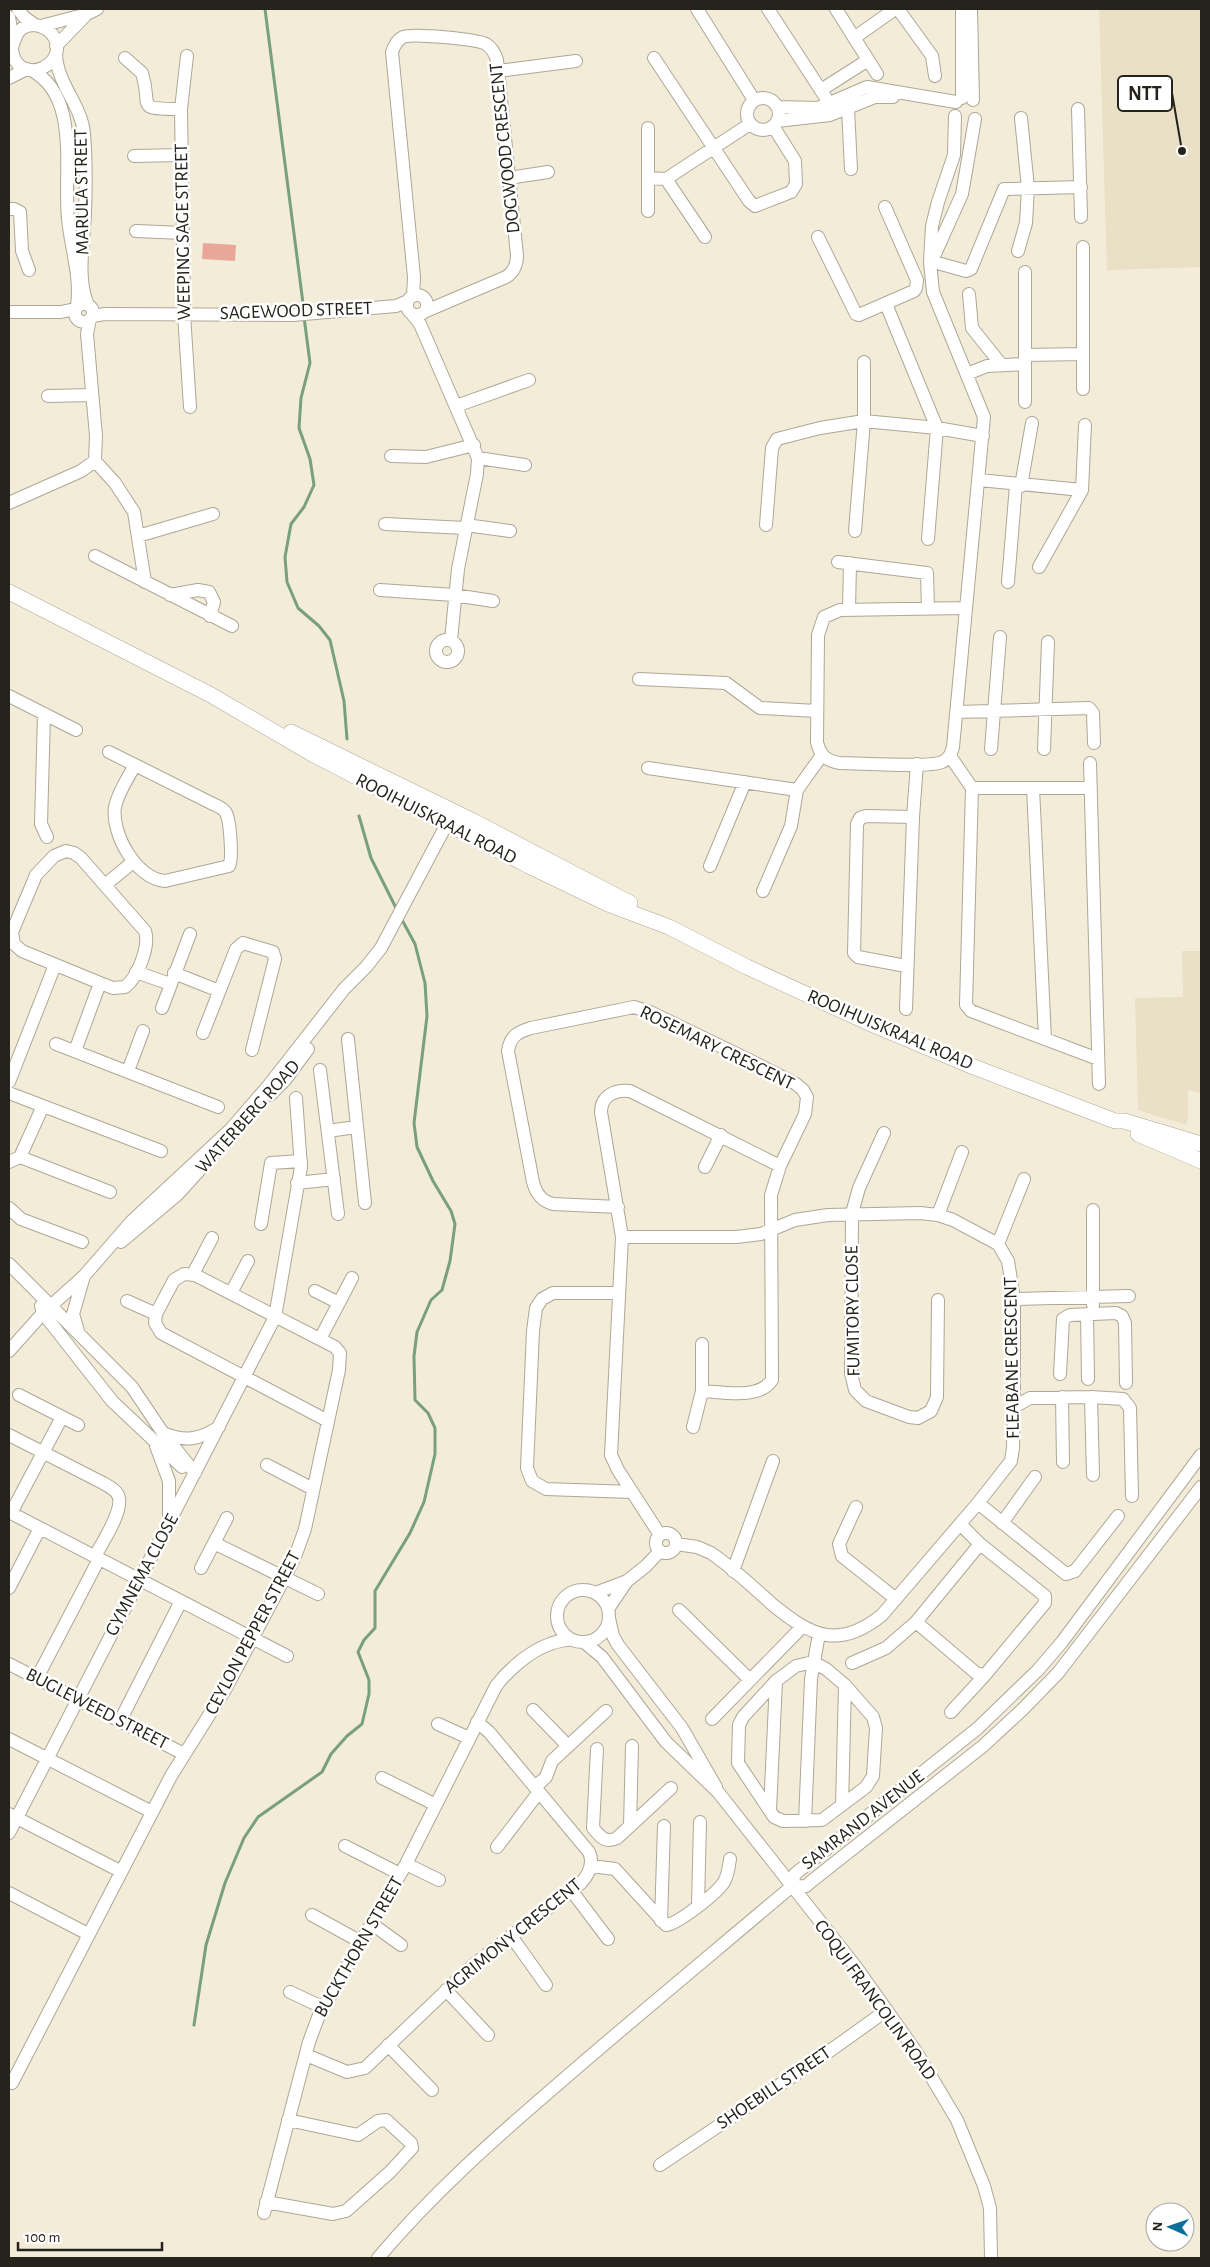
<svg xmlns="http://www.w3.org/2000/svg" width="1210" height="2267" font-family="'Alegreya Sans',sans-serif">
<rect width="100%" height="100%" fill="#f3ecd9"/>
<!-- built -->
<path fill="#e9e0c6" d="M1099,9H1201V267L1107,270Z
M1182,951H1201V1093L1188,1090V1117L1186,1125L1138,1110L1135,998L1183,997Z"/>
<!-- green -->
<path fill="#e9a799" d="M203,243L236,245L235,261L202,259Z"/>
<g fill="none" stroke-linecap="round" stroke-linejoin="round">
<!-- stream -->
<path stroke="#78a07c" stroke-width="3" d="M265,9L304,311
M304,317L310,363L301,398L299,428L310,459L314,485L304,507L291,524L285,557L287,582L298,608L319,626L330,640L344,701L347,739
M359,816L371,858L397,910
M194,2025L206,1945L225,1883L244,1838L258,1817L322,1772L331,1754L347,1736L362,1724L369,1694V1680L358,1652L364,1640L375,1628V1591L410,1533L424,1502L435,1454V1428L428,1413L415,1400L414,1356L417,1332L431,1300L442,1290L450,1261L455,1224L451,1211L433,1181L417,1147L414,1123L427,1016L425,983L415,944L401,918"/>
<!-- minor casing -->
<g stroke="#aea796" stroke-width="14">
<path id="minor" d="M18,9L24,17L35,25
M697,9L754,100
M768,9L833,109
M836,9L877,74
M898,9L932,56L935,76
M971,9L973,100
M9,17L13,42
M41,26L87,14L97,9
M854,38L895,9
M56,46L85,16
M9,54C16,43 13,25 35,25C41,26 48,29 52,34C74,63 18,90 12,50
M56,54C57,84 81,104 84,133C86,159 86,187 85,213C84,242 76,278 88,305
M187,56L181,109L184,314L190,407
M125,58L142,73C153,108 133,109 181,109
M654,58L749,201L755,206L791,192L796,184L795,161L773,126
M31,70C81,96 63,172 68,219C71,248 81,277 77,306
M498,71L576,61
M9,78L27,69
M821,90L868,60
M962,98V9
M747 114a16 16 0 1 1 32 0a16 16 0 1 1-32 0Z
M845,102L848,108L851,169
M777,107L818,108L867,87L956,102
M1078,109L1081,217
M955,116L954,155L938,202L932,226L930,262L933,292L984,417L953,747C951,754 949,759 942,762C929,768 859,763 840,763C827,761 820,756 817,742L818,635L824,617L840,610L965,608
M777,121L830,115L875,97H893
M134,156L182,155
M508,178L548,172
M648,178L666,179L750,124
M666,179L705,237
M9,209H14L20,212L22,251L29,270
M648,211V128
M136,231L183,233
M818,237L856,314L859,315L914,291L916,288L917,280L885,207
M1083,247V389
M1018,251L1026,223L1028,188L1021,118
M935,254L962,194L975,119
M934,262L966,271L971,269L1004,189L1081,187
M1025,272V402
M969,294L972,328L1000,363
M407 305a10 10 0 1 1 20 0a10 10 0 1 1-20 0Z
M413,296L414,277L392,52C394,46 397,40 403,37C413,33 476,39 486,44C492,48 495,53 497,60L517,255C517,265 514,272 506,277L426,311
M75 313a9 9 0 1 1 18 0a9 9 0 1 1-18 0Z
M886,304L937,428L928,539
M9,312H61L75,309
M412,314L420,324L478,458L477,474L458,569L451,640
M92,316L105,314L293,315L384,307L396,306L408,301
M1025,355L1083,354
M967,374L987,366L1025,364
M48,396L92,395
M456,406L529,380
M391,456L426,457L474,445
M478,458L525,465
M95,461L115,483L134,512L145,582
M979,480L1082,490L1085,425
M1021,486L1032,423
M9,503L81,471L95,461L96,436L87,334L90,319
M385,524L465,528
M466,525L510,531
M766,525L772,448L777,439L820,428L864,421L937,428L983,436
M855,531L864,421V362
M138,536L213,514
M95,556L232,626
M838,562L927,573L928,609
M1039,567L1082,490
M1008,582L1016,485
M380,590L454,595L493,601
M170,595L198,590L209,592L214,602L210,616
M849,610L850,563
M436 651a11 11 0 1 1 22 0a11 11 0 1 1-22 0Z
M639,679L726,683L760,708L817,711
M9,696L76,730
M957,712L1089,708L1093,713L1094,743
M44,714L41,824L47,837
M991,749L1000,637
M1044,749L1048,642
M109,752L213,804C218,806 224,809 226,813C230,820 233,859 229,866L165,881C136,879 111,833 115,807C118,792 128,778 135,765
M950,756L972,788H1091
M1090,763L1099,1084
M648,768L797,790
M972,788L966,1005L971,1011L1098,1059
M1033,788L1045,1039
M66,851L74,853L81,858L145,931C150,946 138,977 125,987L113,988L100,983L22,951L14,944L12,932L36,875L54,856Z
M710,866L745,782
M105,885L133,862
M763,891L791,826L797,790L822,755
M906,966L858,957L854,953L857,824L860,818L866,816L913,817
M136,972L170,984
M174,973L219,991
M162,1008L190,934
M906,1009L913,817L917,764
M203,1033L236,949L243,943L273,952L275,959L252,1050
M348,1039L365,1203
M56,1044L218,1107
M75,1051L100,983
M320,1070L338,1214
M128,1071L143,1031
M9,1082L55,965
M9,1093L161,1151
M270,1095L285,1080L308,1049
M328,1131L356,1127
M884,1133L859,1188L852,1213L851,1373L855,1390L866,1401L909,1417L918,1418L931,1411L937,1397L938,1300
M20,1157L110,1192
M9,1162L20,1157L43,1106
M705,1167L721,1135
M297,1183L334,1179
M618,1207L553,1204C541,1201 536,1193 533,1182L508,1051C510,1037 517,1032 531,1028L634,1007L650,1012L749,1060L796,1084L803,1090L807,1097L805,1114L780,1166L771,1195L772,1380C759,1400 723,1392 702,1391
M9,1208L21,1219L82,1242
M1093,1210V1305
M938,1215L962,1152
M261,1224L271,1163L301,1161
M622,1237H736L761,1234L795,1220L828,1215L920,1213L938,1215L953,1220L998,1244L1008,1261L1014,1299V1407L1013,1448L1011,1461L978,1503L882,1615C839,1650 811,1636 773,1605C753,1587 733,1568 711,1553L697,1547L676,1544
M121,1242L177,1195L205,1164
M998,1244L1024,1179
M9,1264L132,1387L163,1433L195,1473
M193,1274L212,1238
M315,1291L339,1303
M231,1293L248,1261
M619,1293H553L542,1299L536,1308L533,1331L527,1468L532,1481L546,1489L632,1492
M1014,1299L1129,1296
M127,1301L156,1314
M41,1306L43,1313L112,1401L182,1467
M1087,1314L1088,1379
M78,1331L73,1314L84,1276
M320,1339L352,1278
M9,1351L43,1313L84,1276L131,1222L230,1130L269,1085L344,989L366,967L381,948L451,816
M1060,1374L1063,1319L1070,1315L1116,1313L1122,1316L1125,1323L1126,1383
M19,1395L78,1425
M1062,1397L1063,1462
M1091,1397L1093,1475
M1014,1407L1030,1398L1091,1397L1123,1399L1130,1408L1132,1496
M693,1427L702,1391V1344
M163,1433C185,1442 199,1440 219,1427
M9,1435L103,1483C108,1486 115,1489 118,1495C125,1509 102,1543 95,1556
M156,1446L169,1481V1518
M1201,1455L1062,1642L1038,1670L978,1728L795,1874L791,1887L806,1886L813,1880L983,1746L1022,1710L1058,1673L1201,1487
M267,1465L313,1489
M978,1503L1066,1574L1075,1571L1118,1516
M856,1507L839,1544L842,1556L896,1599
M9,1512L287,1656
M11,1513L62,1417
M1002,1523L1035,1477
M656 1543a10 10 0 1 1 20 0a10 10 0 1 1-20 0Z
M660,1535L618,1470L611,1455L622,1237L601,1112C601,1096 615,1089 630,1091L780,1166
M214,1543L318,1594
M201,1568L227,1518
M733,1571L773,1461
M9,1588L40,1528
M557 1616a26 26 0 1 1 52 0a26 26 0 1 1-52 0Z
M595,1593L627,1581
M608,1609L627,1581L646,1566L660,1551
M679,1610L750,1680
M609,1618L613,1636L618,1645L682,1728L716,1787
M916,1622L976,1673L985,1675L1045,1603V1596L980,1544L960,1524
M584,1642L602,1657L666,1742L718,1792L856,1967L917,2053L957,2120L984,2186L990,2208L991,2258
M813,1662L826,1669L845,1685L873,1717L876,1728L873,1776L866,1787L822,1820L783,1821L774,1817L738,1763L739,1725L743,1717L776,1681L796,1666Z
M852,1663L886,1648L916,1622L980,1544
M9,1664L184,1754
M37,1678L99,1559
M533,1710L568,1746
M951,1712L985,1675
M712,1719L802,1627
M120,1721L181,1601
M438,1724L469,1738
M9,1739L152,1812
M597,1749L593,1828C600,1836 605,1844 617,1838L671,1788
M382,1778L436,1805
M535,1787L546,1777L552,1761L606,1711
M842,1805L845,1685
M770,1810L776,1681
M9,1814L120,1871
M805,1821L811,1679L819,1634
M630,1826L632,1746
M9,1833L275,1317L301,1167L296,1098
M345,1846L400,1874
M497,1847L539,1792
M406,1864L439,1880
M591,1866L615,1869L666,1925C678,1924 717,1893 724,1882C728,1875 729,1867 730,1859
M571,1890L608,1939
M9,1893L88,1934
M698,1905L700,1822
M312,1915L361,1942
M661,1921L664,1826
M372,1924L401,1945
M511,1936L546,1985
M446,1990L488,2035
M290,1992L322,2007
M388,2045L432,2090
M306,2055L347,2072L365,2068L472,1966L581,1883C589,1874 594,1863 589,1852L489,1732L477,1722
M12,2083L171,1776L226,1688L285,1577L296,1554L305,1529L339,1370L340,1353L335,1347L195,1275L184,1274L174,1280L156,1314L155,1323L161,1333L328,1421
M660,2165L817,2060L887,2010
M266,2202L333,2214L346,2211L390,2172L412,2148L411,2143L386,2120L378,2121L358,2135L288,2120
M264,2213L309,2042L319,2015L406,1864L496,1686C509,1669 530,1651 550,1644C557,1641 563,1641 570,1639
M378,2258C432,2194 493,2140 557,2085C634,2018 713,1953 791,1887"/>
</g>
<!-- major casing -->
<g stroke="#aea796" stroke-width="16">
<path id="major" d="M9,592L211,695L314,755L529,866L608,904L669,927L747,967L869,1023L974,1067L1115,1121H1124L1201,1144
M291,732L473,821L630,903
M1138,1134L1201,1161"/>
</g>
<!-- minor -->
<use href="#minor" stroke="#fff" stroke-width="12"/>
<!-- major -->
<use href="#major" stroke="#fff" stroke-width="15"/>
</g>
<g text-anchor="middle" dominant-baseline="central" stroke-width="5" stroke-linejoin="round" paint-order="stroke">
<!-- street labels -->
<g font-size="19" fill="#26231d" stroke="#fff">
<text transform="translate(505 148) rotate(-96)">DOGWOOD CRESCENT</text>
<text transform="translate(82 192) rotate(-91)">MARULA STREET</text>
<text transform="translate(183 232) rotate(-91)">WEEPING SAGE STREET</text>
<text transform="translate(296 311) rotate(-2)">SAGEWOOD STREET</text>
<text transform="translate(436 819) rotate(27)">ROOIHUISKRAAL ROAD</text>
<text transform="translate(890 1030) rotate(23)">ROOIHUISKRAAL ROAD</text>
<text transform="translate(717 1048) rotate(26)">ROSEMARY CRESCENT</text>
<text transform="translate(248 1117) rotate(-48)">WATERBERG ROAD</text>
<text transform="translate(853 1311) rotate(-91)">FUMITORY CLOSE</text>
<text transform="translate(1012 1358) rotate(-91)">FLEABANE CRESCENT</text>
<text transform="translate(142 1575) rotate(-62)">GYMNEMA CLOSE</text>
<text transform="translate(253 1633) rotate(-62)">CEYLON PEPPER STREET</text>
<text transform="translate(97 1709) rotate(27)">BUGLEWEED STREET</text>
<text transform="translate(863 1820) rotate(-38)">SAMRAND AVENUE</text>
<text transform="translate(513 1936) rotate(-39)">AGRIMONY CRESCENT</text>
<text transform="translate(359 1947) rotate(-60)">BUCKTHORN STREET</text>
<text transform="translate(875 2000) rotate(54)">COQUI FRANCOLIN ROAD</text>
<text transform="translate(774 2088) rotate(-34)">SHOEBILL STREET</text>
</g>
</g>
<!-- callouts -->
<path fill="none" stroke="#26231d" stroke-width="2" d="M1182 151L1172 93"/>
<circle fill="#26231d" stroke="#fff" stroke-width="2" cx="1182" cy="151" r="5"/>
<rect fill="#fff" stroke="#26231d" stroke-width="2" x="1118" y="76" width="54" height="35" rx="5"/>
<g font-size="20" text-anchor="middle" font-weight="bold" fill="#26231d">
<text x="1145" y="100">NTT</text>
</g>
<!-- border -->
<rect width="1210" height="2267" fill="none" stroke="#26231d" stroke-width="20"/>
<!-- north arrow -->
<g transform="translate(1170 2227) rotate(272)"><circle r="24" fill="#ffffff" stroke="#a8a7a5"/>
<path d="M0-4L9 19L0 12L-9 19Z" fill="#0a6f9c"/>
<text y="-8" font-size="14" font-weight="bold" text-anchor="middle" fill="#26231d">N</text>
</g>
<!-- scale -->
<path d="M18 2242v8h144v-8" fill="none" stroke="#26231d" stroke-width="2.5"/>
<text x="25" y="2242" font-size="15" fill="#26231d" stroke="#ffffff" stroke-width="4" paint-order="stroke">100 m</text>
</svg>
